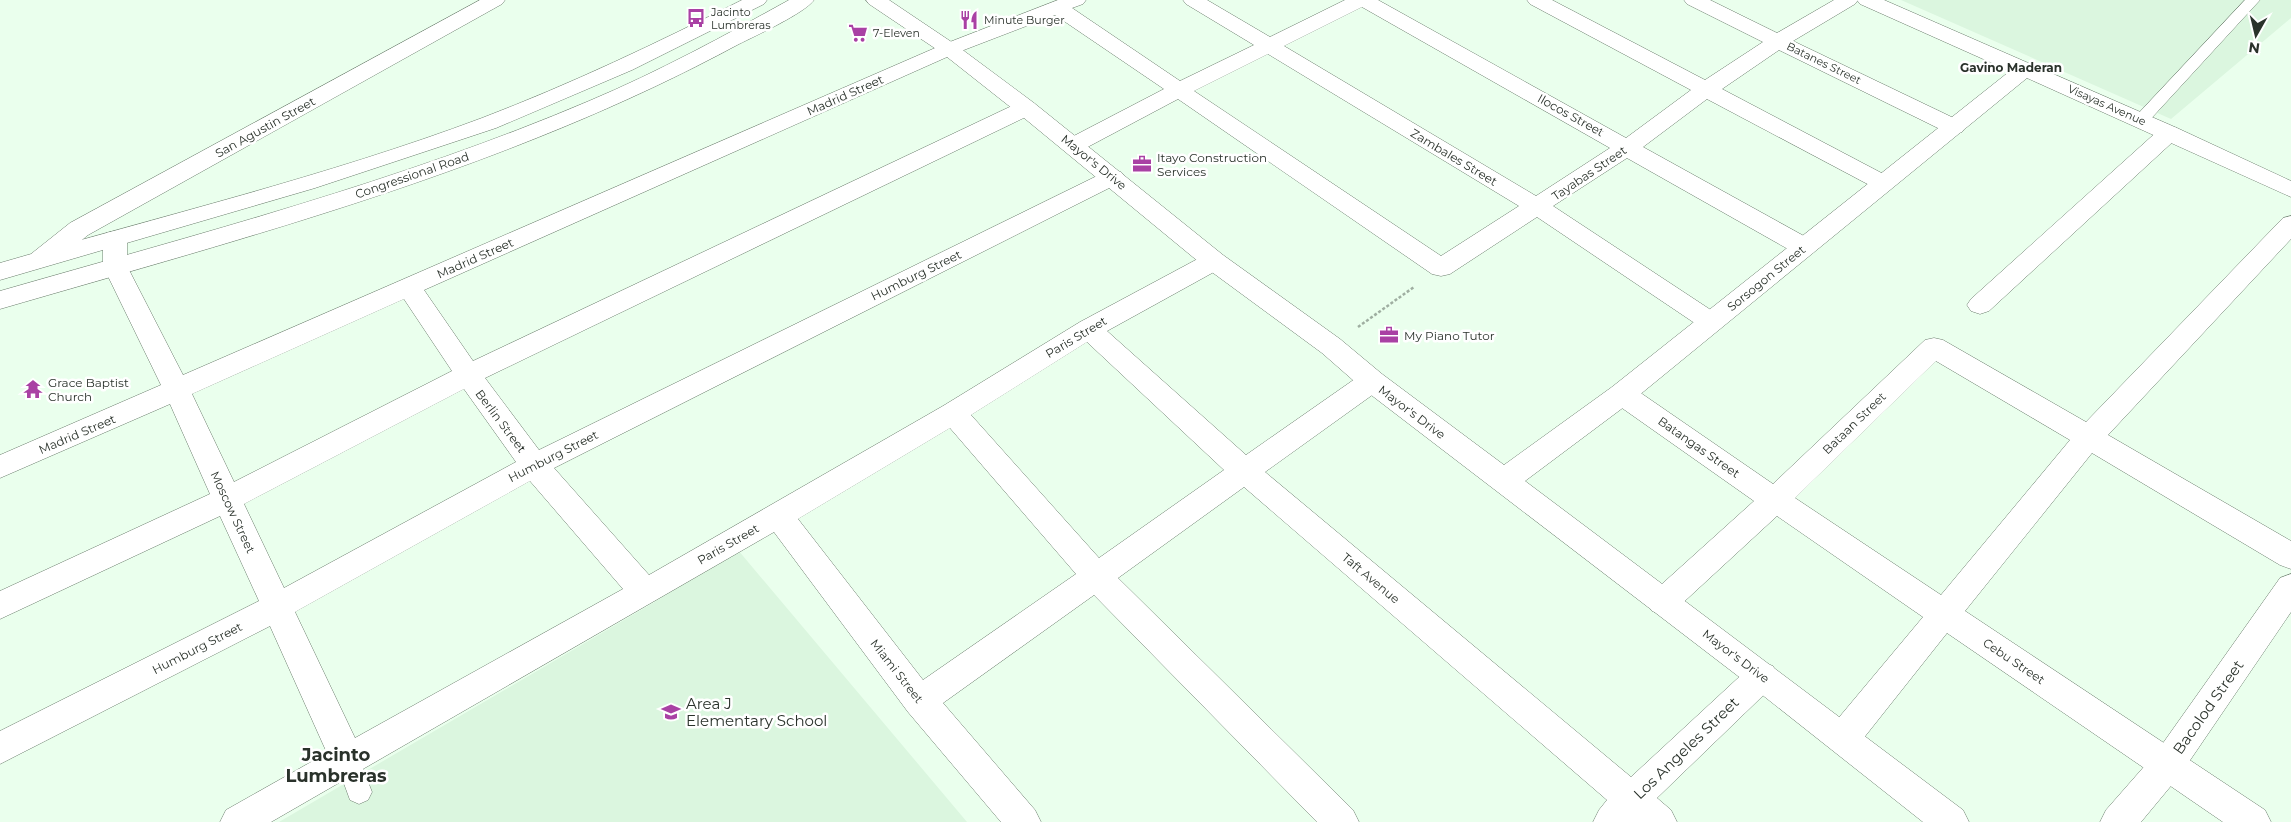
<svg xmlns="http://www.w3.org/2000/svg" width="2291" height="822" font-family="Montserrat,sans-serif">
<rect width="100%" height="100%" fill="#eaffed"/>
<!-- built -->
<path fill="#dbf6df" d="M1901,0H2291V18L2171,119Z
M738,550L967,822H279L653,603Z"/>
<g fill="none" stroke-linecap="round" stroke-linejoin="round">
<!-- lane casing -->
<g stroke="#6a7c6c" stroke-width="1">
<path id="lane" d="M2245,0H2260L2147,123H2135L2133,120L2135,117Z
M347,747L356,751L372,792L368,800L359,804L350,800L335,759L338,751Z"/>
</g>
<!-- street casing -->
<g stroke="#6a7c6c" stroke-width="1">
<path id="street" d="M480,0H505L502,4L88,235C72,247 52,272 31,266L28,260L31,254L70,223Z
M1058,0H1086L1083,4L1072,8L1180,81L1254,45L1186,4L1183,0H1207L1270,37L1345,0H1378L1626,138L1691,90L1530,4L1527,0H1552L1705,80L1763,42L1687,4L1684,0H1710L1777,33L1834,0H1858L1855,4L1793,41L1962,122L1965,127L1962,132L1954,134L1946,132L1779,50L1722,89L1891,178L1895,183L1891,188L1883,190L1875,188L1707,99L1643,147L1813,241L1816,247L1813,253L1804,255L1795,253L1627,158L1553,206L1720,316L1724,322L1720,328L1711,331L1702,328L1537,217L1450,274L1441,276L1432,274L1178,99L1082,150L1074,152L1066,150L1063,145L1066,140L1164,89L1055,15L956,53L424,290L473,361L1018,103L1026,101L1034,103L1037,108L1034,113L485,378L539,450L1105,172L1113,170L1121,172L1125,177L1121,182L554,468L649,575L943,406L1080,322L1205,255L1214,253L1223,255L1226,261L1223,267L1107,331L1246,455L1362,374L1372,371L1382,374L1385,381L1382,388L1265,472L1631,777L1751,666L1762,662L1773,666L1778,676L1773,686L1657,798L1671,810L1677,822H1593L1599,810L1607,800L1244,487L1118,578L1353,810L1359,822H1317L1094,595L943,703L1035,810L1041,822H1001L908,712L774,532L271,822H220L226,810L327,753L270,626L0,764V731L259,601L220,516L0,619V591L210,494L170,404L0,478V455L161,385L103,266V239L106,233L115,231L124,233L127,239V266L183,375L942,45ZM1362,7L1610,148L1536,196L1284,46ZM1268,54L1519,206L1441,256L1194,91ZM404,299L452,371L234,482L192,394ZM1087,342L1224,470L1099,558L971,415ZM464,389L516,462L284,588L244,504ZM950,428L1076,574L923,680L798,519ZM530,481L623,589L355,738L295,612Z
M2169,126L2177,128L2180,133L2177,138L1989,311L1980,314L1971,311L1967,305L1971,299L2161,128Z
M2291,216V239L2108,435L2291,541V569L2280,565L2092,453L1965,611L2265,810L2271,822H2223L1947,633L1855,749L1843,754L1831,749L1826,738L1831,727L1923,617L1777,516L1674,611L1663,615L1652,611L1647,602L1652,593L1754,501L1612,401L1608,394L1612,387L1622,384L1632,387L1773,484L1925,340L1934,338L1943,340L2086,422L2283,218ZM1936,361L2070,440L1941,595L1795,498Z"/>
</g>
<!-- secondary casing -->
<g stroke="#6a7c6c" stroke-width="1">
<path id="secondary" d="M742,0H767L764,4L632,70L496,128L315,188L0,280V263C161,216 325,177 482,118C571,84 657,43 742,0Z
M789,0H814C805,13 755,36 739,44C508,169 251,236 0,309V291C198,234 399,182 589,101C658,72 724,36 789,0Z
M866,0H889L956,45L1034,103L1223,255L1340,339L1382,374L1504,465L1612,387L2010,71L1860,4L1857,0H1884L2177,128L2291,181V197L2027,78L1632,401L1525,481L1963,810L1969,822H1923L1751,686L1362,388L1322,353L1205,267L1018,113L942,53L869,4Z
M2291,574V612L2180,775L2141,822H2100L2106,810L2156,753L2280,578Z"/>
</g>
<!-- path -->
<path stroke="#9faea1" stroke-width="2.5" stroke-dasharray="3 2" stroke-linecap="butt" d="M1358,327L1414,287"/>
<!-- lane -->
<use href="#lane" fill="#fff" fill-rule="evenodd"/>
<!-- street -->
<use href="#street" fill="#fff" fill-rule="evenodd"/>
<!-- secondary -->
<use href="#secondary" fill="#fff" fill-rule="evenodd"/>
</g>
<!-- icons -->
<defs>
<g id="bus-bare" transform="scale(1.5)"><path d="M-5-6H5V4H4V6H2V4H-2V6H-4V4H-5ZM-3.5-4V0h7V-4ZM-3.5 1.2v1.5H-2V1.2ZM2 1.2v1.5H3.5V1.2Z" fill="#a941a4" stroke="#fff" stroke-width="2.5" paint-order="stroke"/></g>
<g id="restaurant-bare" transform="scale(1.5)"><path d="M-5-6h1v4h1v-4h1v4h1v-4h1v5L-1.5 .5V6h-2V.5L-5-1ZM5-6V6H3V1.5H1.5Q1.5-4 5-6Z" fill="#a941a4" stroke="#fff" stroke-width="2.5" paint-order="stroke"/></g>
<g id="supermarket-bare" transform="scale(1.5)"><path d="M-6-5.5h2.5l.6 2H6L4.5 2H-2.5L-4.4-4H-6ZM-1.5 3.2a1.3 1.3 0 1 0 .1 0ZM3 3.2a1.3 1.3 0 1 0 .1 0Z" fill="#a941a4" stroke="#fff" stroke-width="2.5" paint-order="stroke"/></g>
<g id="office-bare" transform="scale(1.5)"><path d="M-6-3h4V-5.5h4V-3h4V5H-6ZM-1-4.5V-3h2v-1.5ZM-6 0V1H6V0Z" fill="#a941a4" stroke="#fff" stroke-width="2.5" paint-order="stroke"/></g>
<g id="temple-bare" transform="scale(1.5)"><path d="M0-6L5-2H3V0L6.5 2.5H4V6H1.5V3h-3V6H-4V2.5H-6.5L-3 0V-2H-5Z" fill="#a941a4" stroke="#fff" stroke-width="2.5" paint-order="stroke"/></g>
<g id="school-bare" transform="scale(1.5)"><path d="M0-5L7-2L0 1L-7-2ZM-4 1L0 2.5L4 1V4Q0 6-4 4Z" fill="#a941a4" stroke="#fff" stroke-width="2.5" paint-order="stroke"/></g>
</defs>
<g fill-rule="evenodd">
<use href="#bus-bare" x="696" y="18"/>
<use href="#restaurant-bare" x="969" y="20"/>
<use href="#supermarket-bare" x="858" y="33"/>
<use href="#office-bare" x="1142" y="164"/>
<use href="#office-bare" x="1389" y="335"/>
<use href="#temple-bare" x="33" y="389"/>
<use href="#school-bare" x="671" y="712"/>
</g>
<g text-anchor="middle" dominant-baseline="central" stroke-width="5" stroke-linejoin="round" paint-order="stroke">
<!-- far-poi labels -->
<g font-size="11" fill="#2a322b" stroke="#fff" text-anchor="start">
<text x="711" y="12">Jacinto<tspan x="711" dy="13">Lumbreras</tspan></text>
<text x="984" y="20">Minute Burger</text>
<text x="873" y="33">7-Eleven</text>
</g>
<!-- far-street labels -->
<g font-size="11" fill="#2a322b" stroke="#fff">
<text transform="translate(1824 63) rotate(26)">Batanes Street</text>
<text transform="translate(2107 105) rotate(24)">Visayas Avenue</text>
</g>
<!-- far-quarter labels -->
<g font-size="12" font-weight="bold" fill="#2a322b" stroke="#fff">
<text x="2011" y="67">Gavino Maderan</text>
</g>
<!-- street labels -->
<g font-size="12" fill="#2a322b" stroke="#fff">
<text transform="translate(845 95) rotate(-24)">Madrid Street</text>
<text transform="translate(1571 115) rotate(29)">Ilocos Street</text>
<text transform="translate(265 127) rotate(-29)">San Agustin Street</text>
<text transform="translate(1454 157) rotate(31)">Zambales Street</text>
<text transform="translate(1094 162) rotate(39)">Mayor's Drive</text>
<text transform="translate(1589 173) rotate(-34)">Tayabas Street</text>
<text transform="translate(412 175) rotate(-19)">Congressional Road</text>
<text transform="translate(475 258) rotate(-24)">Madrid Street</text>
<text transform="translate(916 275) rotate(-26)">Humburg Street</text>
<text transform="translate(1766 278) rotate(-39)">Sorsogon Street</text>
<text transform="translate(1076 337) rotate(-31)">Paris Street</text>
<text transform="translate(1412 412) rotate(37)">Mayor's Drive</text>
<text transform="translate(501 421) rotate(53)">Berlin Street</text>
<text transform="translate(1854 423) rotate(-44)">Bataan Street</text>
<text transform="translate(77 434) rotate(-23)">Madrid Street</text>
<text transform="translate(1699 447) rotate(35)">Batangas Street</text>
<text transform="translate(553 456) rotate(-27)">Humburg Street</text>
<text transform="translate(233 512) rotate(65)">Moscow Street</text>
<text transform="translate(728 544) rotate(-30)">Paris Street</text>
<text transform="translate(1371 578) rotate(40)">Taft Avenue</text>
<text transform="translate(197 648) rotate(-27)">Humburg Street</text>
<text transform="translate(1736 656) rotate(37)">Mayor's Drive</text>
<text transform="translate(2014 661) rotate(34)">Cebu Street</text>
<text transform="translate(897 671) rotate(52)">Miami Street</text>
</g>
<!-- poi labels -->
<g font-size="12" fill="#2a322b" stroke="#fff" text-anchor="start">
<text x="1157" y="157">Itayo Construction<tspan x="1157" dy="14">Services</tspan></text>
<text x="1404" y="335">My Piano Tutor</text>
<text x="48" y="382">Grace Baptist<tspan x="48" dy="14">Church</tspan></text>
</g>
<!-- near-poi labels -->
<g font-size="15" fill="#2a322b" stroke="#fff" text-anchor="start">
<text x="686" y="703">Area J<tspan x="686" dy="17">Elementary School</tspan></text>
</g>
<!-- near-street labels -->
<g font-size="15" fill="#2a322b" stroke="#fff">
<text transform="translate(2208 707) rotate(-55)">Bacolod Street</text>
<text transform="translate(1686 748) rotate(-44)">Los Angeles Street</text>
</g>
<!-- near-quarter labels -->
<g font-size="18" font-weight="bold" fill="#2a322b" stroke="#fff">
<text x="336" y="755">Jacinto<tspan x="336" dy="21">Lumbreras</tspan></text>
</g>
</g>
<!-- north arrow -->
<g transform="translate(2256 35) rotate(188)" stroke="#ffffff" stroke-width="4" paint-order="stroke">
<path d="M0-4L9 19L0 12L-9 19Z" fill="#2a322b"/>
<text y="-8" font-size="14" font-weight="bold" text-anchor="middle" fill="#2a322b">N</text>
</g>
</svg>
